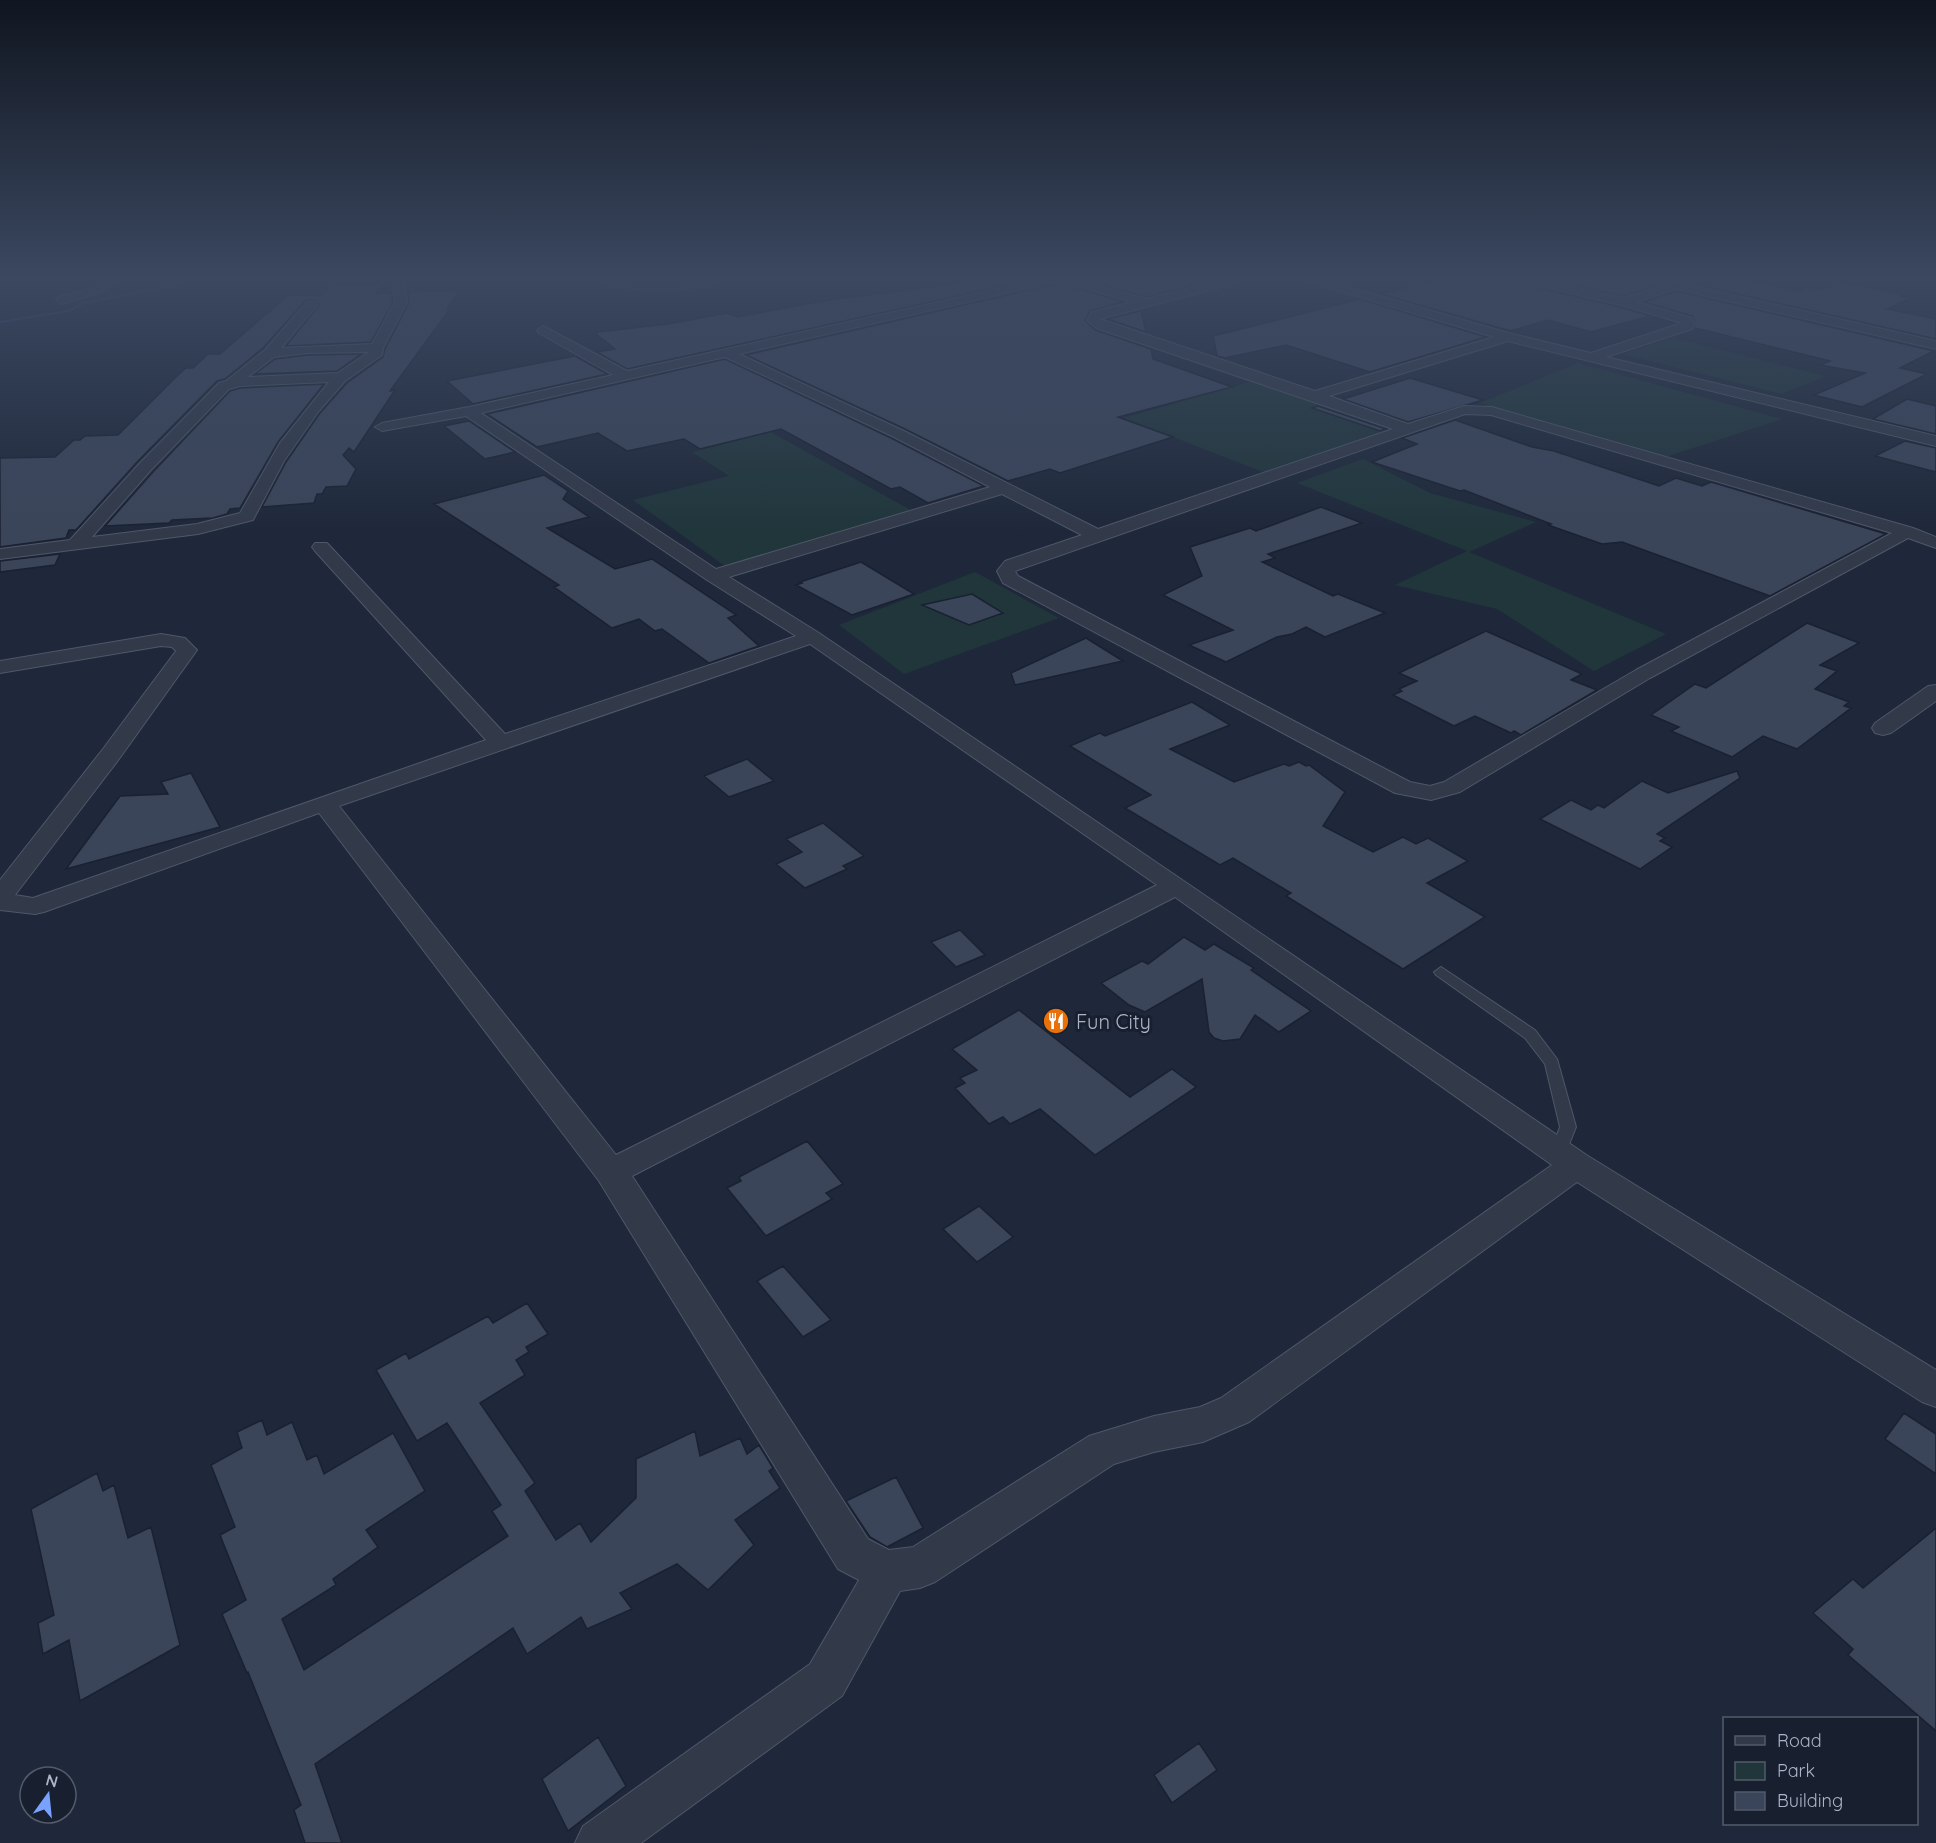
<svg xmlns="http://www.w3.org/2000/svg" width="1936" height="1843" font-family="Quicksand,sans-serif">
<rect width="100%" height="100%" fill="#1e283a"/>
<!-- green -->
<path fill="#20363b" d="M1672,338L1826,376L1781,394L1623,354Z
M1578,363L1782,419L1666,457L1480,403Z
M1249,382L1325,403L1396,429L1263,472L1124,418Z
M771,432L916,513L725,566L633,500L729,476L692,452Z
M1363,459L1430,493L1536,522L1469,552L1666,634L1594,671L1497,609L1395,585L1467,551L1297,483Z
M975,572L1059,618L904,674L839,625Z"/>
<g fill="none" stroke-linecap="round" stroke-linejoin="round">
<!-- stream -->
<path fill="#2e3f61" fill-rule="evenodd" d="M220,275H227L84,304L69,312L0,323V321L68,310L83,302Z
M583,275H588C634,294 686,292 733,275H738C699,297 622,298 583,275Z"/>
</g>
<!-- building -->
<path fill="#3a455a" stroke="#1a2131" stroke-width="1.5" d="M954,275H1043V277L627,369L597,352L615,349L595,333L598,332L668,324L727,313L737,317L828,300L963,283L953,280Z
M1068,275H1210V281L1146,297Z
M1456,275H1498L1500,279L1620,307L1674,323L1646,317L1591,332L1548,320L1511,331L1381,294Z
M1527,275H1689L1623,296Z
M1736,277L1798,291L1808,287L1820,290L1842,282L1904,295L1900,296L1911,298L1887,309L1936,319V339L1703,286Z
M1060,283L1123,302L1090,311L1085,320L1095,330L1151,349L1153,359L1232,387L1118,417L1173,437L1060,473L1050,469L1008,481L905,429L746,355Z
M385,284L376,293H391L393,302L371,342L286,346L319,305L315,300L305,301L263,348L225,379L217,381L137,462L76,530H69L66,538L0,547V458L55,457L74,440H80L85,436L118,435L180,373L186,368H193L208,354H220L288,295H321L330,286L338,285Z
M460,290L447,309H450L390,391L395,390L354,452L349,448L343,455L356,469L347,486L326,487L322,494H317L314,503L262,507L286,462L320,413L347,383L383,357L385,349L409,303L408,292Z
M1676,291L1934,351L1900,368L1927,374L1862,407L1814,395L1865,373L1820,365L1830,361L1695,328L1693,316L1644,302Z
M1360,299L1486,337L1370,372L1286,345L1225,358L1217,356L1213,336Z
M1141,311L1146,332L1108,319Z
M361,354L337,371L255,374L275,359L307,355Z
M575,356L607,374L473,404L447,381Z
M725,359L893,439L984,486L928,503L900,487L891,489L781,429L700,449L684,439L627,451L598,433L537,447L487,414Z
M1410,378L1483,400L1408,422L1343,399Z
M324,384L278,442L240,508L230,509L227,514L213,518L172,520L169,523L105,526L153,472L230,391L240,388Z
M1907,399L1936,406V434L1873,419Z
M1318,406L1386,429L1380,431L1312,408Z
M1455,420L1532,447L1554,451L1659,486L1676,478L1702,486L1711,482L1886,534L1770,596L1622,542L1602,544L1548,525L1551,524L1464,490L1460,491L1372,462L1417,444L1402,438Z
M469,421L515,452L485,459L444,426Z
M1905,441L1936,448V472L1875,456Z
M544,475L568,491L563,499L589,517L547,528L615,569L652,559L736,615L728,618L759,646L709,663L662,629L655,631L639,619L612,628L554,587L559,585L434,504Z
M1321,507L1362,523L1268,554L1275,558L1262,562L1333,596L1338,594L1385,613L1325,637L1306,627L1292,634L1277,637L1226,662L1189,645L1233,630L1163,595L1202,576L1190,547L1250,528L1256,531Z
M60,554L55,565L0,572V561Z
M861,562L914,594L852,615L796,585L802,583L800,582Z
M972,594L1003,613L969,625L922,605Z
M1807,623L1859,643L1820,665L1837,671L1815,689L1849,702L1844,706L1851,708L1797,749L1763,736L1732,757L1671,731L1679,727L1651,715L1695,684L1706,688Z
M1486,631L1582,674L1571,680L1597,690L1521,735L1514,731L1511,733L1475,716L1454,726L1393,695L1402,691L1399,689L1417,681L1399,673Z
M1086,638L1123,661L1015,685L1011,673Z
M1192,702L1230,725L1170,749L1234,782L1284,764L1289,766L1299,762L1306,766L1309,765L1345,792L1323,826L1373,852L1403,837L1416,844L1428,838L1468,861L1427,883L1485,917L1403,969L1286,896L1291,893L1233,858L1220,865L1125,808L1151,795L1070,746L1100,733L1105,736Z
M747,759L774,781L729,797L704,776Z
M1737,771L1740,778L1657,834L1665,838L1660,841L1672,847L1640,869L1540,819L1571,800L1591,810L1598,805L1604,808L1642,781L1668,793Z
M191,773L220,827L66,869L120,796L168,794L161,782Z
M823,823L864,856L843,866L847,869L805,888L776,864L802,852L786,839Z
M960,930L985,955L956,967L931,942Z
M1184,937L1205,950L1214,944L1254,968L1251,970L1311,1011L1279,1032L1255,1015L1240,1039L1223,1041L1214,1038L1209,1032L1202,979L1145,1012L1129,1005L1101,983L1142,961L1148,964Z
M1019,1010L1130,1097L1172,1069L1196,1087L1095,1155L1040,1109L1010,1124L1003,1117L989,1124L955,1088L965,1083L960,1078L977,1070L952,1049Z
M807,1141L843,1184L826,1193L832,1199L766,1236L727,1188L741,1181L739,1177Z
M979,1206L1013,1237L977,1262L943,1229Z
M783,1266L831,1320L803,1337L757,1281Z
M527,1303L548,1334L526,1347L529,1352L516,1360L525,1375L480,1403L535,1483L525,1491L556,1540L580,1523L591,1542L636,1498V1459L695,1431L700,1456L740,1438L747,1454L759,1445L773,1468L769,1471L780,1488L735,1520L754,1545L708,1590L677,1564L620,1593L632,1609L587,1629L581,1617L527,1654L513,1628L315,1764L342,1843H305L294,1810L301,1805L248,1672L247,1673L222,1614L246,1600L220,1535L235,1527L211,1465L242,1448L237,1432L262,1420L267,1435L292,1422L307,1460L317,1455L324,1474L393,1433L425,1491L366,1530L378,1547L333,1579L336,1585L282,1619L304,1670L508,1536L492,1511L501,1505L447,1423L417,1441L376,1370L406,1353L409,1359L488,1316L493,1323Z
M1904,1413L1936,1434V1474L1885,1439Z
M97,1473L103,1491L114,1485L128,1538L151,1527L180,1645L80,1701L69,1640L43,1654L38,1623L54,1615L31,1509Z
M896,1477L923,1528L887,1547L870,1537L846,1501Z
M1936,1528V1731L1848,1655L1853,1649L1813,1613L1853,1579L1863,1588Z
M598,1737L626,1786L568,1831L542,1779Z
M1199,1743L1217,1770L1172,1803L1154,1775Z"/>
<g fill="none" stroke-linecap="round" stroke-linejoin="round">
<!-- lane casing -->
<g stroke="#4f5768" stroke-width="2">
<path id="lane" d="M1441,967L1535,1030L1557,1059L1576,1127L1564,1157L1558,1159L1552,1157L1550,1153L1560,1127L1545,1064L1525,1038L1436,975L1434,972Z"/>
</g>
<!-- street casing -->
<g stroke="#4f5768" stroke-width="2">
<path id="street" d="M0,275H11L0,280Z
M115,275H128L102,292L62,304L56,300L58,297L94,288Z
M391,275H403L407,302L383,348L382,355L345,381L318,412L284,461L253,520L198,534L0,559V549L70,540L139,464L219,383L226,381L265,350L307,302H315L317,305L281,348L372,344L395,302ZM369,352L338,373L248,377L274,357L307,353ZM329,382L280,443L240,513L197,524L92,537L151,470L229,389L240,386Z
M1045,275H1061L1146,299L1243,275H1260L1259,277L1100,319L1315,391L1494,337L1292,277L1291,275H1307L1512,334L1591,353L1682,323L1621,305L1501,277L1500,275H1518L1623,298L1691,277L1697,280L1688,285L1936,341V349L1676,289L1636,302L1692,318L1694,326L1692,329L1606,357L1936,436V446L1508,341L1329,396L1408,424L1464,406L1492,407L1913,528L1936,537V548L1908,538L1650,678L1460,792L1431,800L1395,793L1003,583L997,571L1005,561L1082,535L1002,494L729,577L819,633L1588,1156L1936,1370V1407L1922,1402L1577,1182L1249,1422L1203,1442L1154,1452L1114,1464L935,1582L920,1588L900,1591L842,1696L641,1843H575L583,1826L810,1664L859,1580L838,1569L599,1181L319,813L44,912L35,914L0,910V880L103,749L176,651L172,647L161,646L0,673V661L161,634L185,638L197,650L119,759L15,895L33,898L486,740L315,551L312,547L315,543H327L505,734L796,636L707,580L466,416L382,431L375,427L382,423L469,407L613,375L539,333L537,330L543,326L627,371L1047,278ZM1060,281L1132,302L1092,312L1087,320L1096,328L1393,429L1098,529L904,431L739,354ZM725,357L894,437L990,487L716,569L481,413ZM1465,414L1491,415L1892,533L1636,670L1444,782L1430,786L1410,782L1018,576L1015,571ZM810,644L1157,885L616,1155L339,806ZM1175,897L1552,1165L1221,1398L1200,1407L1154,1416L1089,1436L913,1547L889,1550L868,1539L632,1176Z
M1936,685V701L1891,733L1883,735L1875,733L1872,728L1875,723L1928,686Z"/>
</g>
<!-- lane -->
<use href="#lane" fill="#323a4a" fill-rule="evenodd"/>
<!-- street -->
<use href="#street" fill="#323a4a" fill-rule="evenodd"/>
</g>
<!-- sky -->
<linearGradient id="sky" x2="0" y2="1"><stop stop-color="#101620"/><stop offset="0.52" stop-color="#3b4860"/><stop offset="1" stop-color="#3b4860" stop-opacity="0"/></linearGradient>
<rect width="1936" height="533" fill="url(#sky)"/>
<!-- icons -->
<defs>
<g id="restaurant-disc" transform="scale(1.35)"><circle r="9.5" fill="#e8710a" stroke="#181f2e"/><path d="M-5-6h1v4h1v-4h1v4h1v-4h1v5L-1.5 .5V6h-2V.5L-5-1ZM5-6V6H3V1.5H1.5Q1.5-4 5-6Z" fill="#fff"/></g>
</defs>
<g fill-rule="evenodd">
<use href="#restaurant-disc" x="1056" y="1021"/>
</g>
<g text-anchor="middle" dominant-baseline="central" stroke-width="6" stroke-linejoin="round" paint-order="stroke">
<!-- poi labels -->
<g font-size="20" fill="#acb4c7" stroke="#181f2e" text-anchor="start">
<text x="1076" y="1021">Fun City</text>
</g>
</g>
<!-- legend -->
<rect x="1723" y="1717" width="195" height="108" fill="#181f2e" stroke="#535b6b" stroke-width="1.5"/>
<rect x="1735" y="1736" width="30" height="9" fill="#323a4a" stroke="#535b6b" stroke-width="1.5"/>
<text x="1777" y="1747" font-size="18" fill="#acb4c7">Road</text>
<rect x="1735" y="1762" width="30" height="18" fill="#20363b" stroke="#535b6b" stroke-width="1.5"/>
<text x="1777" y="1777" font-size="18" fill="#acb4c7">Park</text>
<rect x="1735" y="1792" width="30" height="18" fill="#3a455a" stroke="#535b6b" stroke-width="1.5"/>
<text x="1777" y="1807" font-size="18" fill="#acb4c7">Building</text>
<!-- north arrow -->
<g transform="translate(48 1795) rotate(15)"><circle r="28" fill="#181f2e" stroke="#535b6b" stroke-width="1.5"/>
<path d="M0-4.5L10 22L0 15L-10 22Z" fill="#79a2ff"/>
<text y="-9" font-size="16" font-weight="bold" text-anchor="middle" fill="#acb4c7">N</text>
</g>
</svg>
